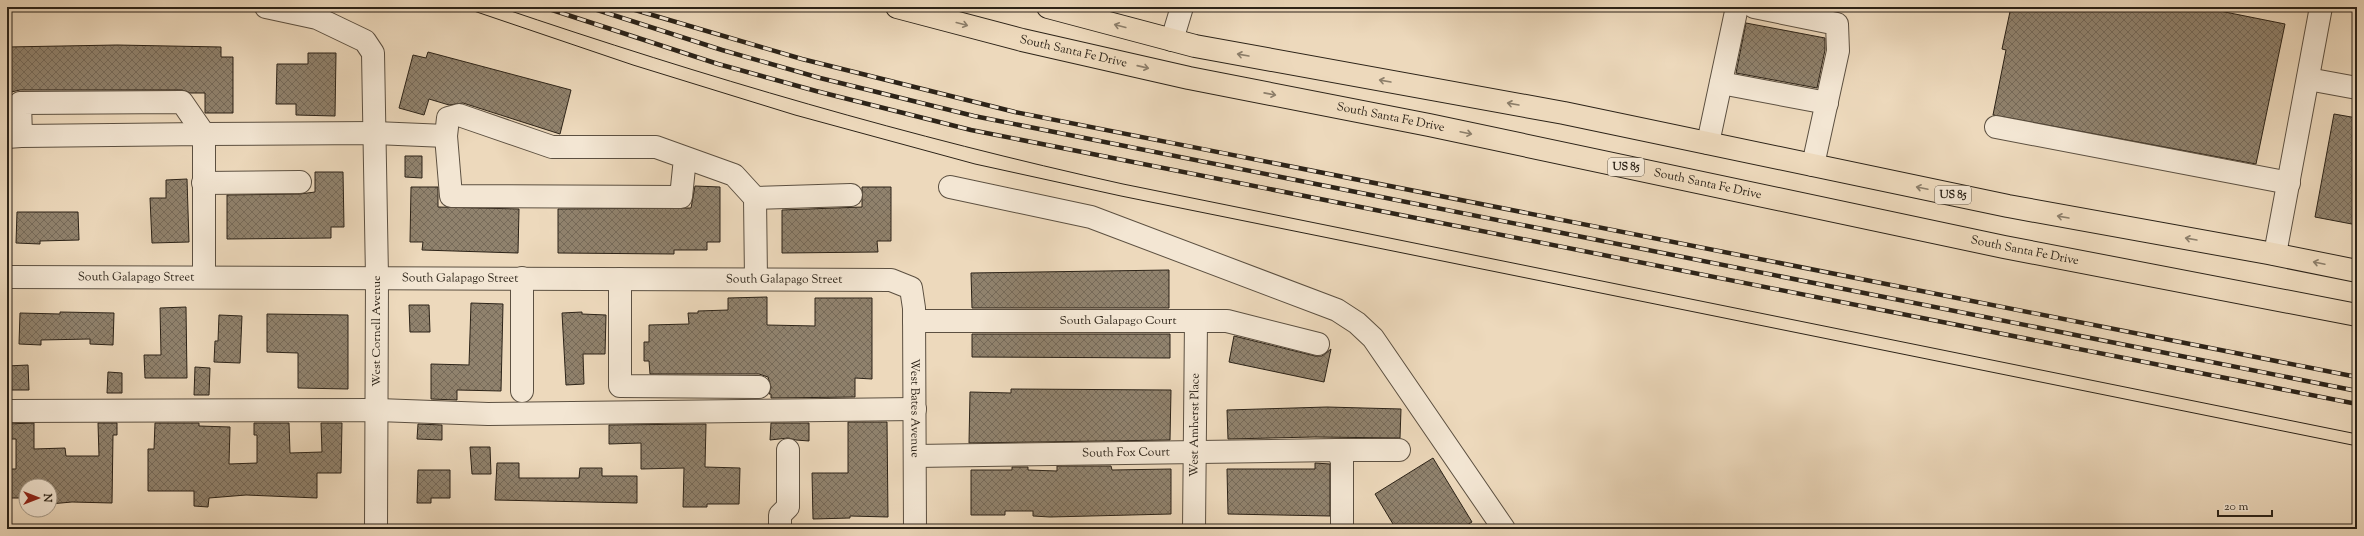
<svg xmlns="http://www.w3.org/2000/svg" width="2364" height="536" font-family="'Sorts Mill Goudy',serif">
<defs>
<pattern id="building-cross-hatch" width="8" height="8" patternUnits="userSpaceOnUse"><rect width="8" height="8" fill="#90826d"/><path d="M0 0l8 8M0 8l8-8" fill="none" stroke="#766a59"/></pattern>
</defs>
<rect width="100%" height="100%" fill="#edd9bc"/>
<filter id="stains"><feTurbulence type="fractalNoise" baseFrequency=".005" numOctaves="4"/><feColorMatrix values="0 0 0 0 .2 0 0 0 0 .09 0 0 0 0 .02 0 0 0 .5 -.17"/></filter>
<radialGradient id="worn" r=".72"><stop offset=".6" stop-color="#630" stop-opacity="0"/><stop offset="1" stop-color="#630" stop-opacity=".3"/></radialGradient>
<!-- building -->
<path fill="url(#building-cross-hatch)" stroke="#2c2318" d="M2011,7H2200L2285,24L2256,164L1993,115L2006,50L2002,49Z
M1746,23L1825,38V50L1817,88L1736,73Z
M117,45L221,47V57H233V113H205V93H190L182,90H20L7,93V47Z
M428,52L571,90L560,134L463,103L449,105L429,99L424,115L399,108L413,55L426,58Z
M308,53H336L335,116L296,115V104H276L277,64H308Z
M2334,114L2357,118V225L2315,217Z
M405,156H422V178L405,177Z
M315,172H343L344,227H331V238L227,239V195L300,194L315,192Z
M187,179L189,242L152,243L150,198H166V180Z
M695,186L720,187V242H707V250H674V254L558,253V209L691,208Z
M411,187H438V207L519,209L518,253L422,250L423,242H410Z
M862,187H891V241H877L878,252L782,253V210L862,207Z
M17,212H78L79,240L40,241V244L16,243Z
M1169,270V308H972L971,273Z
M767,297V325L815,326V298H872V379L855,378V397L771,398V394H769L771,387L768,377L759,374H650L649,361H644V342H649V325L689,324L688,313H698V311L728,310V298Z
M471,303L503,304L501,391L457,390V400L431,399V364L469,365Z
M409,305H429L430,332H410Z
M186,307L187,378H145L144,355H161L160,308Z
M60,312L114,313L113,345L90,344V339L41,340V345L19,344L20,313L60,314Z
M582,312V314L606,315L605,354H583L584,384L566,385L562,313Z
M267,314L348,315V389L298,388V353L267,352Z
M219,315L242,316L240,363L214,362L215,341H218Z
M972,334H1170V358L972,357Z
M1234,336L1315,356H1322L1331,349L1324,382L1229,362Z
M28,365L29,390H7V366Z
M195,367L210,368L209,395H194Z
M108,372L122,373V393H107Z
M1011,389L1171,390L1170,440L969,443L970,392L1011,393Z
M1327,407L1401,409L1400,438L1314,437L1228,439L1227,410Z
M848,422H887L888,517L850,516V518L813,519L812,473H848Z
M34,423V449L65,448L66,456H99L98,423H117V435H113L112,503L72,502L50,504V486H26V498H7V469H16V439H7V424Z
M155,423H199V426L230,427L229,464L257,463V435H254V423H289L290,453L322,452L321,423H342L341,473H317V498L246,495L209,498L208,507L194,506V491H148V449H154Z
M771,423H809V441L796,440L788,438L770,440Z
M418,424L442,425V440L417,439Z
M706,424L705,467L740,468L739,504H707V507H683L684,468L641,469V443L609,444V425Z
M470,447H490L491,474H472Z
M1433,458L1472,522L1461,529H1396L1375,494Z
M497,463H519V478H579L580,468H602V476H637V503L495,500Z
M1315,463L1330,464V516L1228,514L1227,469H1315Z
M1057,466H1111L1112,470L1171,469V514L1050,517L1033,516V511H1005V515H971V470H1012V467H1028V470L1057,471Z
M418,470H450V498H431V503H417Z"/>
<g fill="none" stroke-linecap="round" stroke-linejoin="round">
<!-- minor casing -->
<g stroke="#5c5041" stroke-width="24">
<g id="minor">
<path d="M266,7L317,18L365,41L373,53L377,277L376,529"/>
<path d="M1754,7L1837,24L1838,51L1813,165"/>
<path d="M1172,40L1182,7"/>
<path d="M2308,79L2357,88"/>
<path d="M1721,83L1827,103"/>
<path d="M1996,127L2289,183"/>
<path d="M21,136L204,134V277"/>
<path d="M7,137L21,136L20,103L182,102L204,134L375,133L446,136"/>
<path d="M1708,143L1737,7"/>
<path d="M685,158L681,197L451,196L446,136L448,118L459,115L552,147H656L734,175L755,198L756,279"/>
<path d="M203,183L300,182"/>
<path d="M950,187L1091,217L1337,310L1357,323L1373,338L1504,529"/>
<path d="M755,198L851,195"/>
<path d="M2275,254L2321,7"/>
<path id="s1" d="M7,277L891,280L911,288L914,308L915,529"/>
<path d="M620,279V386L759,387"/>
<path id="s2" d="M914,321H1227L1318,344"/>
<path d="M522,391V278"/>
<path d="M7,411L378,410L488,414L915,409"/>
<path d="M1337,450H1399"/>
<path id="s3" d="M915,456L1337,450L1342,461V529"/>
<path d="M780,529V515L788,507V450"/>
<path id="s4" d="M1194,529L1196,321"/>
</g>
</g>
<!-- highway casing -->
<g stroke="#2c2318" stroke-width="24">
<g id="highway">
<path id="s5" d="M897,7L1022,40L1189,78L1429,125L2004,247L2357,315"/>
<path d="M1048,7L1195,46L1564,113L2008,206L2268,253L2357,271"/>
</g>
</g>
<!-- minor -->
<use href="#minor" stroke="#f3e6d3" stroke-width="22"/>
<!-- highway -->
<use href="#highway" stroke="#edd9bc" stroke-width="22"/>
<!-- tram -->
<path stroke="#2c2318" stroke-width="1" d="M462,7L633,65L795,115L975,164L1121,196L2357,446
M499,7C705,77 910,137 1123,184L2357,434"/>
<!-- rail casing -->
<g stroke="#2c2318" stroke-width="4.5">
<path id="rail" d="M543,7L718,64L816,91L971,130L2357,404
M588,7L722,50L820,78L974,116L2357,391
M625,7L802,59L1015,112L2357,377"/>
</g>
<!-- rail -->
<use href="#rail" stroke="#f3e6d3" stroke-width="3" stroke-dasharray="9" stroke-linecap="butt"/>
</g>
<!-- one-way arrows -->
<defs><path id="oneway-shaft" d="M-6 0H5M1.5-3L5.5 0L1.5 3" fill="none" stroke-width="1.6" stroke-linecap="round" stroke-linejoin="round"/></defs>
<g stroke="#8c7e6a">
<use href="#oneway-shaft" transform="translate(962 24) rotate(15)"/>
<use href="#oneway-shaft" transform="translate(1120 26) rotate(-165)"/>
<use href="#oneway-shaft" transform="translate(1243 55) rotate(-170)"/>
<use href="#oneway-shaft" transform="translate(1143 67) rotate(13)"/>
<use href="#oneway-shaft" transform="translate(1385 81) rotate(-170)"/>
<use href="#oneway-shaft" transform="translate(1270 94) rotate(11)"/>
<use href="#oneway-shaft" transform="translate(1513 104) rotate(-170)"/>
<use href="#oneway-shaft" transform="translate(1466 133) rotate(12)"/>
<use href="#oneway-shaft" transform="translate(1922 188) rotate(-168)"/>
<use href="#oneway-shaft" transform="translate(2063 217) rotate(-170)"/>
<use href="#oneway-shaft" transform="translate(2191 239) rotate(-170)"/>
<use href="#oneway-shaft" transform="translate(2319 263) rotate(-168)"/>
</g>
<g text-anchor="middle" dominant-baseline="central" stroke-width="4" stroke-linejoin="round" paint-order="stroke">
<!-- shield labels -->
<g fill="#f3e6d3" stroke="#685e50" stroke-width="1">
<rect x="1608" y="158" width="36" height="18" rx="3"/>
<rect x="1935" y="186" width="36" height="18" rx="3"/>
</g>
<g font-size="11" font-weight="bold" fill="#2c2318">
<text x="1626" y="167">US 85</text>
<text x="1953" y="195">US 85</text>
</g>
<!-- street labels -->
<g font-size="12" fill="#2c2318" stroke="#f3e6d3">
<text stroke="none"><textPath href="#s5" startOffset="182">South Santa Fe Drive</textPath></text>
<text stroke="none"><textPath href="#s5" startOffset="506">South Santa Fe Drive</textPath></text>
<text stroke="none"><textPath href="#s5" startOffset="830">South Santa Fe Drive</textPath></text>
<text stroke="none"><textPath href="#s5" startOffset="1154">South Santa Fe Drive</textPath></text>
<text stroke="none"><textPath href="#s1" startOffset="129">South Galapago Street</textPath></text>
<text stroke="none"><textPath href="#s1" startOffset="453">South Galapago Street</textPath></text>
<text stroke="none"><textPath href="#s1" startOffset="777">South Galapago Street</textPath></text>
<text stroke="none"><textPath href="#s2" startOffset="204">South Galapago Court</textPath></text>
<text transform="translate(377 331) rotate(-90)">West Cornell Avenue</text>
<text stroke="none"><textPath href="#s1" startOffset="1026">West Bates Avenue</textPath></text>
<text stroke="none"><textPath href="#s4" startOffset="104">West Amherst Place</textPath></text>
<text stroke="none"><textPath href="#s3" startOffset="211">South Fox Court</textPath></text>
</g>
</g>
<!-- margin -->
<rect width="2364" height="536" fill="none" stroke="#edd9bc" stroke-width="24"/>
<rect x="8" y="8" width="2348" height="520" fill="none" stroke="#2c2318" stroke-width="2"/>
<rect x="12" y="12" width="2340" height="512" fill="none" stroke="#2c2318"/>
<!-- north arrow -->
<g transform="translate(38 498) rotate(90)"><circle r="19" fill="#f3e6d3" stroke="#a39888"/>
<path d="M0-3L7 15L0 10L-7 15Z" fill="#8f2418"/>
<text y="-6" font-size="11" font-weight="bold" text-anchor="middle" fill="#2c2318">N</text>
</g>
<!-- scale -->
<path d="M2218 510v6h54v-6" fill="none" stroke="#2c2318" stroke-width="2"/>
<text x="2224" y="510" font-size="12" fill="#2c2318" stroke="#f3e6d3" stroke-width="3" paint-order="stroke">20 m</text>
<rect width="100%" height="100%" filter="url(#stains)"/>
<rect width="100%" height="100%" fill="url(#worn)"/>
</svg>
